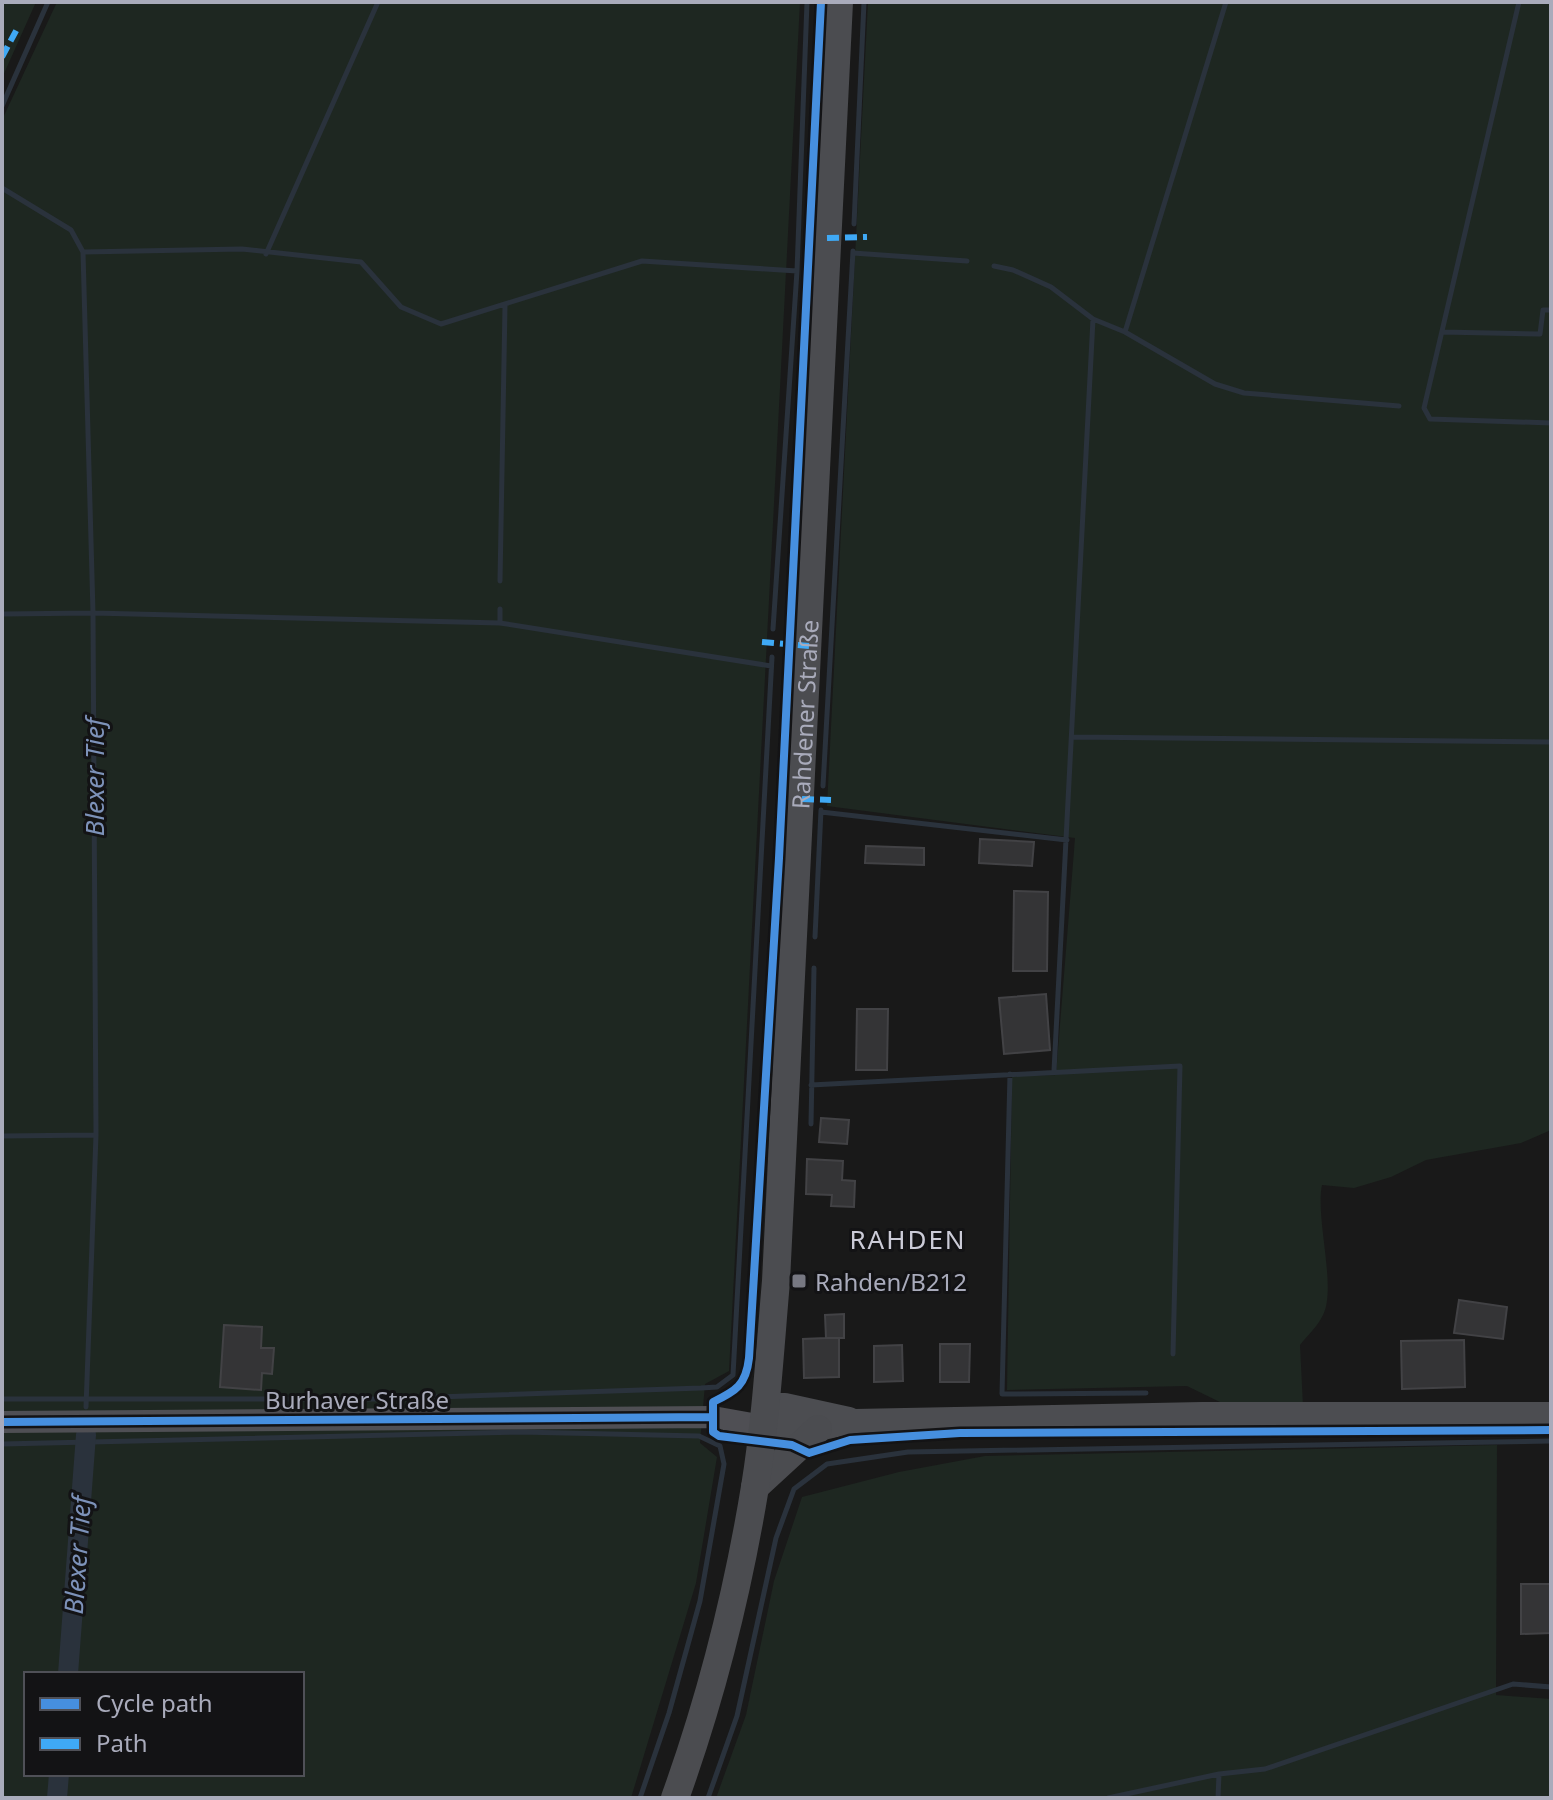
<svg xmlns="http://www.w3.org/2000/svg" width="1553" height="1800" font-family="'Noto Sans',sans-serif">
<rect width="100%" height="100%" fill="#191919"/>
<!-- green -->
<path fill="#1e2721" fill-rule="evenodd" d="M2,2H36L2,78Z
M57,2H800L729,1371L705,1384L700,1443L717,1457L696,1583L631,1798H2V120ZM26,1674H302V1774H26Z
M868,2H1551V1130L1521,1143L1426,1160L1391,1177L1354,1188L1322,1185C1315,1217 1337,1288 1323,1315C1318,1326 1307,1336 1300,1345L1303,1406L1224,1404L1187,1386L1007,1390L1012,1076L1056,1075L1075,838L827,806Z
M1497,1445L1496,1695L1551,1699V1798H716L746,1715L774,1581L802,1497L899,1472L985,1456Z"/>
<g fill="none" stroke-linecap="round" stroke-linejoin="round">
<!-- stream -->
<path stroke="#2a323c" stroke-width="5" d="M1519,2L1424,408L1430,419L1551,423
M2,106L48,2
M2,188L71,230L83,252L93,613L96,1135L86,1407
M854,224L864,2
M83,252L242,249L361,262L401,307L441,324L642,261L797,271
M853,253L967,261
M266,254L378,2
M994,266L1013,270L1051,287L1093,319L1125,332L1215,384L1244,393L1399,406
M1125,332L1226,2
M1442,332L1540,334L1543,310H1551
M500,581L505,306
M2,614L93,613L500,623L771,666
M500,623V609
M773,629L797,271L807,2
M1073,737L1551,742
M823,786L853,251
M821,812L1067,840
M815,937L821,810
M1054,1071L1093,319
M1010,1074L1002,1394L1146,1393
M811,1085L1180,1066L1173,1354
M811,1124L814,968
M2,1136L96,1135
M2,1399H379L701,1388L717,1387L733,1375L772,657
M2,1444L521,1432L699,1436L720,1446L724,1464L700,1601L669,1713L640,1798
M708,1798L737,1716L776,1538L794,1489L827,1464L908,1452L1551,1441
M1108,1798L1219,1774L1265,1769L1513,1684L1551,1687
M1218,1798L1219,1774"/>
<!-- canal -->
<path stroke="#2a323c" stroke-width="20" d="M68,1674L86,1435
M57,1798L59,1774"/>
</g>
<!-- building -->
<path fill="#343436" stroke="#424245" stroke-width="2" d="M980,839L1034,842L1032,866L979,863Z
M866,846L924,848V865L865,863Z
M1014,891L1048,892L1047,971H1013Z
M1046,994L1050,1050L1004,1054L999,998Z
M857,1009H888L887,1070H856Z
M821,1118L849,1120L847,1144L819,1142Z
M807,1159L843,1161L842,1180L855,1181L854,1207L831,1206L832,1195L806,1194Z
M1459,1300L1507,1307L1503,1339L1454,1333Z
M844,1314V1338H826L825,1315Z
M224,1325L262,1327L261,1348H274L272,1374L262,1373L261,1390L220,1387Z
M826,1338H839V1377L804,1378L803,1339Z
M1464,1340L1465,1387L1402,1389L1401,1341Z
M940,1344H970L969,1382H940Z
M902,1345L903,1381L874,1382V1346Z
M1521,1584H1551V1633L1521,1634Z"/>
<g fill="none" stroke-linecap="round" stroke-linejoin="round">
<!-- tertiary -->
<path stroke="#4f4f54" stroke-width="22" d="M2,1422L713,1417L763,1426"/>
<!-- secondary -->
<path stroke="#4c4d51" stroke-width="24" d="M765,1405H785L849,1419
M763,1426L818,1429L855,1421L1202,1414H1551"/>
<!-- primary -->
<g stroke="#4b4c50" stroke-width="28">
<path d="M755,1487L818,1429"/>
<path id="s1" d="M675,1798C711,1698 738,1591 755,1487C766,1419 770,1350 776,1281L839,2"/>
</g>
<!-- quiet -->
<path stroke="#3fa9f5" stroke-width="6" stroke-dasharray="12 6" stroke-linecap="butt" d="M2,57L17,29
M827,238L867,237
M762,642L809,646
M802,799L831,800"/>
<!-- cycleway casing -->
<g stroke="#131315" stroke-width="13">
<path id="cycleway" d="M821,2L779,858L749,1358C746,1385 736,1391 713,1402V1432L719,1436L792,1445L809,1453L850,1440L960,1433L1551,1430
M2,1422L713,1417"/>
</g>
<!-- cycleway -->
<use href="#cycleway" stroke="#468fdf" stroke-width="8"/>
</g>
<!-- markers -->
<rect fill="#777882" stroke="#131315" stroke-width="3" x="791" y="1273" width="16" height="16" rx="4"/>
<g text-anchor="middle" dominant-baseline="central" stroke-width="6" stroke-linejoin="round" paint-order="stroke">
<!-- street labels -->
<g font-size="24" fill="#a9abbb" stroke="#131315">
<text stroke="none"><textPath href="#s1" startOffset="1096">Rahdener Straße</textPath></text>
<text x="357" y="1399">Burhaver Straße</text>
</g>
<!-- poi labels -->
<g font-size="24" fill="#a9abbb" stroke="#131315" text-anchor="start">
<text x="815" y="1281">Rahden/B212</text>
</g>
<!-- water labels -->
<g font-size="26" font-style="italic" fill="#7d92b9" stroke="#131315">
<text transform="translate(94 777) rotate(-90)">Blexer Tief</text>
<text transform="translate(77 1555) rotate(-86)">Blexer Tief</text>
</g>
<!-- neighbourhood labels -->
<g font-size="26" letter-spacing="2" fill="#cbcbd7" stroke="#131315">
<text x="908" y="1239">RAHDEN</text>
</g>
</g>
<!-- border -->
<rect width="1553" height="1800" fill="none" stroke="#a9abbb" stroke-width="8"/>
<!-- legend -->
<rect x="24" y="1672" width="280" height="104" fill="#131315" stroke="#4f5057" stroke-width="2"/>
<rect x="40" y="1698" width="40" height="12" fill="#468fdf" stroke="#4f5057" stroke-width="2"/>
<text x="96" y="1712" font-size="24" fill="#a9abbb">Cycle path</text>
<rect x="40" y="1738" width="40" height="12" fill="#3fa9f5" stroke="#4f5057" stroke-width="2"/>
<text x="96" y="1752" font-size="24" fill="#a9abbb">Path</text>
</svg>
